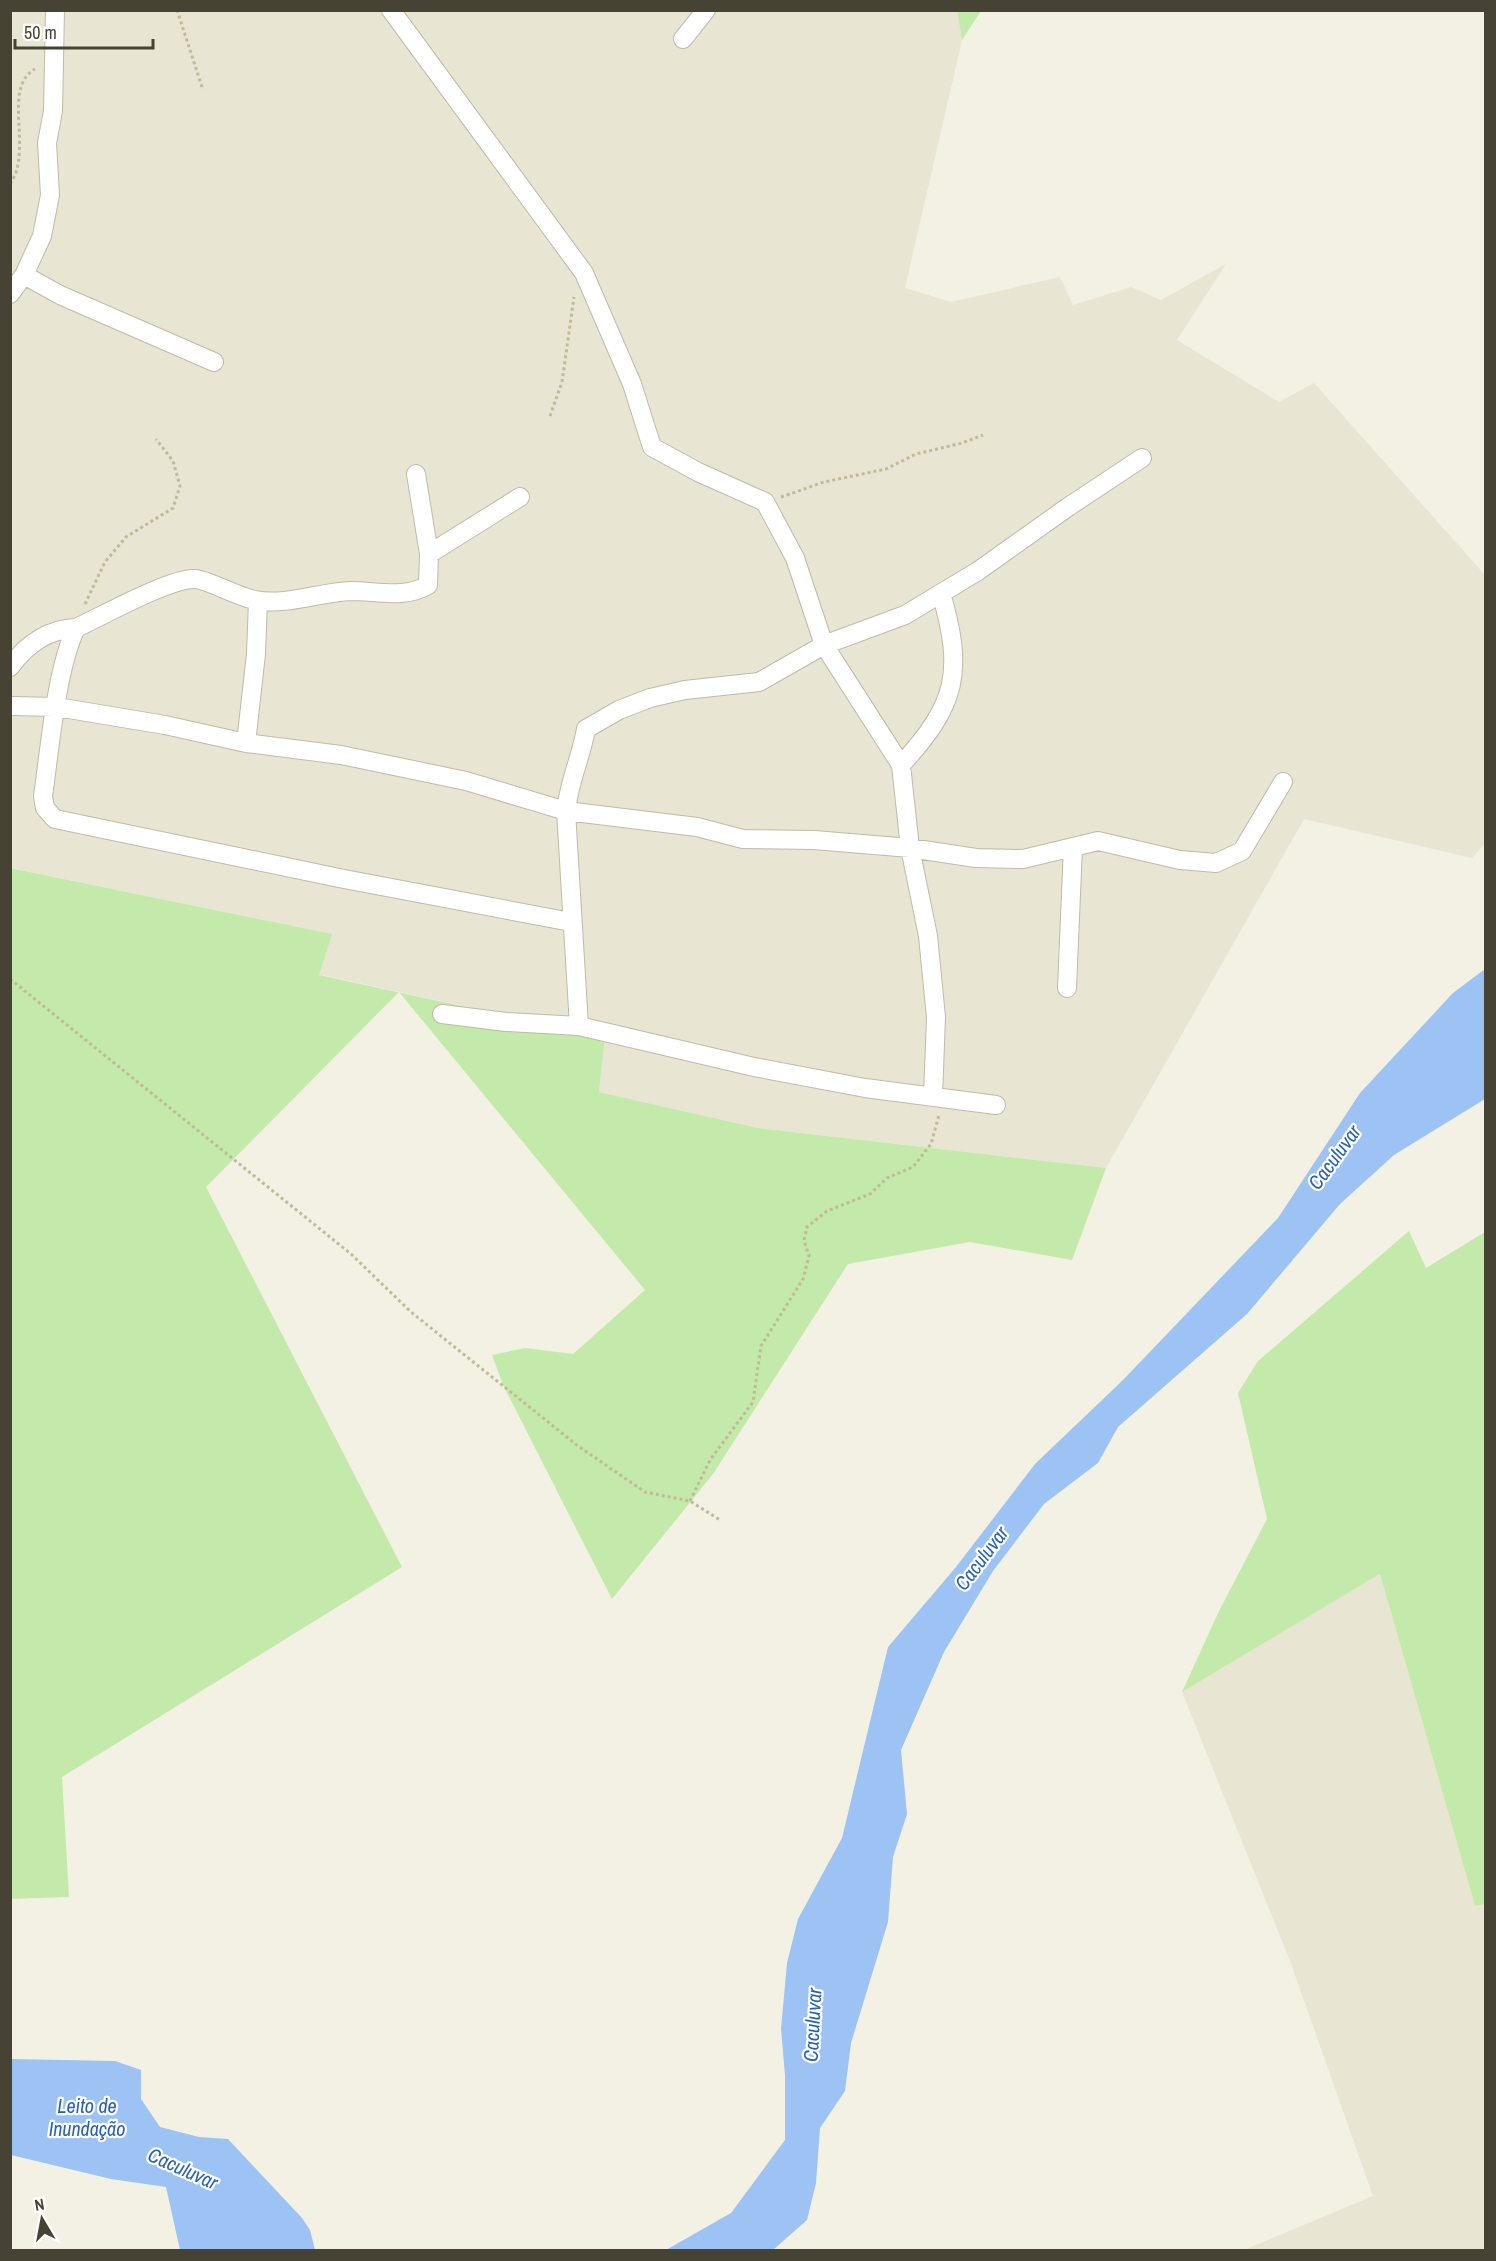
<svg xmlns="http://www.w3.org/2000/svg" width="1496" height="2261" font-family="'Archivo Narrow',sans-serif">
<rect width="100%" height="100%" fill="#f3f1e4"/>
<!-- residential -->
<path fill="#e8e5d2" d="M11,11H957L962,40L905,288L951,302L1060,277L1073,305L1131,287L1161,300L1226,264L1177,340L1279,402L1314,383L1485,575V843L1472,858L1304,819L1106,1168L758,1128L599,1092L605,1037L318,974L331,934L11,868Z
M1380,1574L1475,1906L1485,1904V2250H1244L1373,2196L1290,1961L1182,1692Z"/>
<!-- green -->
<path fill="#c3eaaa" d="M957,11H981L962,40Z
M10,868L332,934L319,975L605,1037L599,1092L758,1128L1106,1168L1072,1260L970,1242L848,1264L713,1474L612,1599L503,1385L492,1355L525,1348L573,1354L645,1290L399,992L206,1187L402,1567L62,1777L69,1897L11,1899Z
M1409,1231L1426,1268L1485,1232L1486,1904L1475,1906L1380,1574L1182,1692L1219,1611L1267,1519L1238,1393L1258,1361Z"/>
<!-- water -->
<path fill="#9dc2f4" d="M1485,969V1099L1394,1155L1340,1204L1247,1314L1118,1427L1098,1463L1044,1504L993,1571L944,1652L901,1750L907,1814L893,1857L888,1922L851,2043L845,2091L820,2128L816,2183L807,2220L773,2250H666L731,2213L785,2140V2075L781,2029L787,1963L798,1919L842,1838L888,1647L956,1567L1035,1464L1123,1380L1278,1218L1360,1093L1453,993Z
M10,2059L115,2061L141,2070V2099L160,2127L199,2137L228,2139L302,2218L310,2230L315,2250H180L166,2187L111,2179L11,2155Z"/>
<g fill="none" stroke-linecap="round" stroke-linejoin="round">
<!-- minor casing -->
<g stroke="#bfbba7" stroke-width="20">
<path id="minor" d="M391,10L584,273L632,384L652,447L698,472L765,502L795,558L824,645L905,615L978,571L1068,507L1142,458
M683,39L706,10
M24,275L42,236L50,195L47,143L53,111L55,10
M10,294L24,275L60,295L214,362
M416,474L429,554L428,585C405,599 377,591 351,591C320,592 287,606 255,600C238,597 206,579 195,579C172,577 100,617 76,628C56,670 50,748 43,796L45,808L55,819L344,879L571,922
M429,554L520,497
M10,667C26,645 48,629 76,628
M10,706L57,707L165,725L246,743L341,755L466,781L566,811L579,1026L754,1067L865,1088L996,1105
M246,743L256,654L258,601
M901,765C957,704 964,672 941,593
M1067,988L1073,847
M442,1014L506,1022L579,1026
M933,1097L936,1017L928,936L910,848L901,765L824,645L759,682L685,690L650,698L619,710L586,729C581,758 569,781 566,811L697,827L743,839L814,840L910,848L976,858L1023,859L1098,841L1180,860L1216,863L1242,851L1283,782"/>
</g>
<!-- path -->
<path stroke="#c2ba97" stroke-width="3" stroke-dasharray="3 3" stroke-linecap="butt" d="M177,10L203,90
M10,184C34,151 1,88 35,69
M550,416L562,382L574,297
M781,497L824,482L886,469L916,454L962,443L983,435
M85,604L105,562L126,537L173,508L180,486L173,461L156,439
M10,979L351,1254L411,1312L578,1446L645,1492L690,1501L720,1520
M690,1501L710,1460L753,1402L761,1346L803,1279L809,1256L804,1240L807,1227L827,1211L870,1194L887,1178L913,1167L931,1144L939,1115"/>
<!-- minor -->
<use href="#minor" stroke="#fff" stroke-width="18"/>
</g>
<g text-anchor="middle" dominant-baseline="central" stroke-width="4.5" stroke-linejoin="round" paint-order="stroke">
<!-- water labels -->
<g font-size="20" font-style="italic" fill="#2762b8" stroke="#fff">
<text transform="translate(1334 1157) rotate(-54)">Caculuvar</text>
<text transform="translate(981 1558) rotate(-53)">Caculuvar</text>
<text transform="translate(812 2025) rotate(-87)">Caculuvar</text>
<text x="87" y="2105">Leito de<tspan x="87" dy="23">Inundação</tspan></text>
<text transform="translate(183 2168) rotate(24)">Caculuvar</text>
</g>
</g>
<!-- border -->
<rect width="1496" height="2261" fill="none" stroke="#464234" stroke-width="24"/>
<!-- north arrow -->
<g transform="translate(42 2219) rotate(350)" stroke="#ffffff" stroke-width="4.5" paint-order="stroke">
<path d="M0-4.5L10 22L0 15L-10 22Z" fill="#464234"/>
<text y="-9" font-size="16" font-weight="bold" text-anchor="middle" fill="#464234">N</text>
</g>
<!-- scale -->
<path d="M15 39v9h138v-9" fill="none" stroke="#464234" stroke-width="3"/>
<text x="24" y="39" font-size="18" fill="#464234" stroke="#ffffff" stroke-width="4.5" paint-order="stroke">50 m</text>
</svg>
